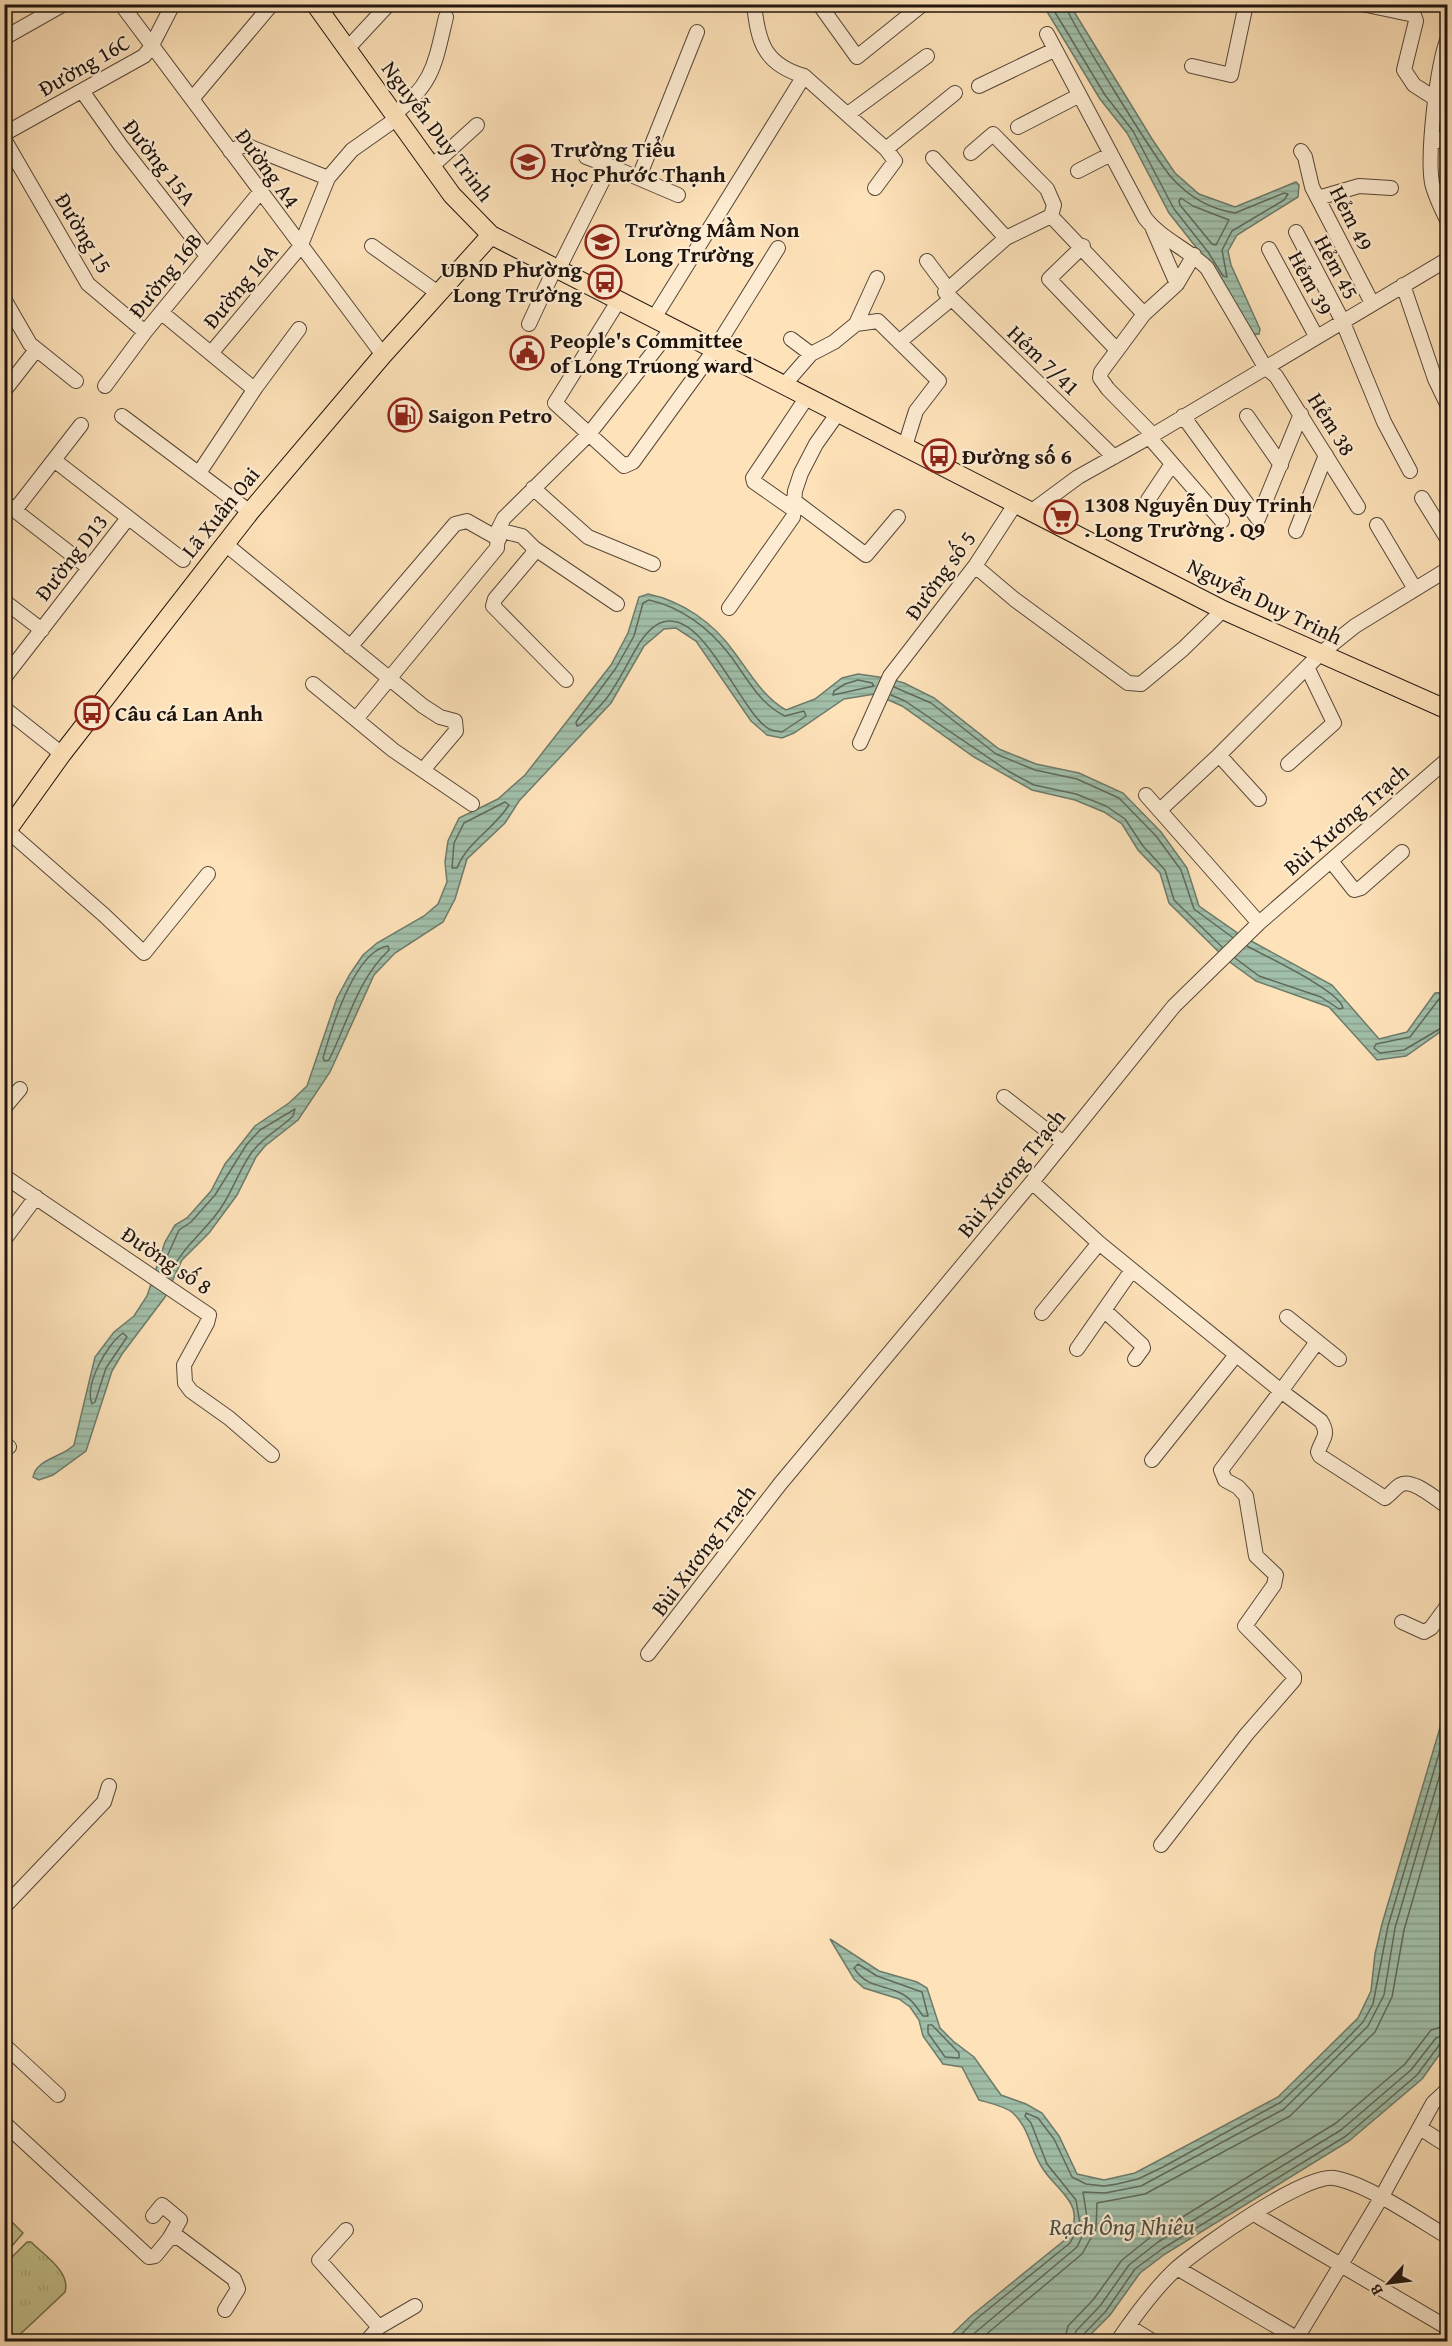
<svg xmlns="http://www.w3.org/2000/svg" width="1452" height="2346" font-family="'Gentium Book Plus',serif">
<defs>
<pattern id="grass-tufts" width="24" height="20" patternUnits="userSpaceOnUse" patternTransform="scale(1.5)"><rect width="24" height="20" fill="#c4c28c"/><path d="M3 7l-1-3M5 7V3M7 7l1-3M15 17l-1-3M17 17v-4M19 17l1-3" fill="none" stroke="#a8a678"/></pattern>
<pattern id="water-rules" width="6" height="5" patternUnits="userSpaceOnUse" patternTransform="scale(1.5)"><rect width="6" height="5" fill="#a1bfa9"/><path d="M0 2.5h6" fill="none" stroke="#8aa390"/></pattern>
</defs>
<rect width="100%" height="100%" fill="#fee2b9"/>
<filter id="stains"><feTurbulence type="fractalNoise" baseFrequency=".00333" numOctaves="4"/><feColorMatrix values="0 0 0 0 .2 0 0 0 0 .09 0 0 0 0 .02 0 0 0 .5 -.17"/></filter>
<radialGradient id="worn" r=".72"><stop offset=".6" stop-color="#630" stop-opacity="0"/><stop offset="1" stop-color="#630" stop-opacity=".3"/></radialGradient>
<!-- grass -->
<path fill="url(#grass-tufts)" stroke="#716b4d" stroke-width="1.5" d="M5,2215L23,2233L5,2254H4Z
M27,2242H31C44,2255 71,2272 65,2292L13,2341C0,2328 4,2285 5,2264Z"/>
<!-- water -->
<path fill="url(#water-rules)" stroke="#6d7b6b" stroke-width="1.5" d="M1043,5H1070L1152,139L1175,173L1199,194L1235,207L1296,182L1299,185L1298,197L1237,235L1228,251L1231,265L1260,329L1259,334L1250,335L1203,256L1169,213L1127,133L1100,99Z
M648,594C682,601 714,623 734,652C750,673 763,697 786,710L815,699L842,678L858,674L886,678L904,683L934,698L999,749L1036,764L1079,773L1123,793L1161,832L1187,868L1199,906L1242,936L1332,985L1379,1039L1407,1032L1435,993L1447,992V1027L1406,1056L1377,1060L1329,1007L1256,981L1227,960L1169,903L1160,873L1138,850L1122,824L1104,812L1075,800L1032,790L974,757L902,706L875,694L844,699L794,733L782,738L767,735L751,721L696,641L676,628L664,629L644,646L611,703L519,801L505,823L467,859L455,899L443,922L395,953L374,975L330,1072L298,1120L265,1146L256,1157L237,1195L209,1233L182,1260L165,1297L122,1354L112,1371L86,1451L53,1475L39,1480L33,1477C36,1459 63,1457 74,1445L95,1357L114,1332L134,1316L147,1296L165,1242L175,1225L187,1218L211,1191L225,1164L255,1126L289,1103L307,1086L337,998L350,974L363,955L377,943L424,916L438,904L447,882L445,862L448,841L459,818L498,799L525,775L611,665L628,633L639,597Z
M1447,1704V2044L1422,2079L1349,2141L1165,2254L1140,2273L1110,2315L1084,2341H945L971,2316L1066,2239C1071,2229 1077,2221 1073,2209C1069,2195 1051,2182 1043,2169C1030,2150 1030,2129 1013,2113C1005,2106 989,2103 979,2100L962,2067L943,2064L923,2036L919,2020L910,2007L899,1999L864,1988L854,1979L830,1939L879,1971L917,1982L927,1988L940,2028L953,2041L974,2057L1001,2095L1026,2104L1042,2113L1059,2136L1077,2174L1104,2180L1135,2173L1278,2097L1358,2018L1371,1991L1375,1954L1382,1924Z"/>
<g fill="none" stroke-linecap="round" stroke-linejoin="round">
<!-- shore -->
<path stroke="#606a5c" stroke-width="1.5" d="M1050,4L1105,95L1133,131L1174,209L1208,252L1223,276L1227,277L1222,250L1232,231L1284,200L1288,194L1284,193L1235,213C1210,209 1189,197 1172,178C1158,163 1067,17 1065,4
M1181,198L1193,206L1229,220L1216,245L1212,244L1180,205L1179,201Z
M649,600C681,607 709,628 729,654C746,676 759,704 785,716L804,711L806,716L782,732C778,731 773,731 769,729C735,710 688,562 637,647C627,664 618,683 606,699C599,708 589,717 580,725L577,726L576,722L616,668L634,636L643,603Z
M858,680L872,683L874,686L833,695L834,691L845,684Z
M894,687L931,703L996,754L1035,770L1077,779L1119,798L1156,836L1181,870L1194,909L1232,937
M891,695L905,701L1008,771L1034,785L1076,794L1106,806L1125,819L1143,846L1165,870L1174,900L1222,947
M505,802L509,805C494,829 468,841 457,868H452L454,843L464,823Z
M388,946L389,950C357,980 348,1022 329,1060L325,1061L323,1058C331,1030 354,951 388,946Z
M1235,958L1259,976L1321,997L1339,1009L1343,1008C1340,991 1265,956 1247,946
M1448,998L1439,999L1410,1037L1376,1044L1374,1048L1380,1053L1404,1050L1448,1024
M160,1272L179,1230L191,1222L215,1195L247,1144L260,1130L295,1109L293,1116C280,1129 262,1138 252,1152C238,1171 232,1194 218,1212C200,1236 181,1249 168,1277
M123,1333L127,1337L106,1368L95,1402L92,1404C84,1385 107,1344 123,1333Z
M858,1964L877,1976L922,1992L928,2016H923C917,2008 913,2000 904,1995C886,1984 867,1989 854,1968Z
M928,2025H932L959,2053V2058L945,2057L928,2033Z
M954,2342L975,2320L1070,2243L1080,2224L1076,2200L1047,2164L1031,2123L1025,2116L1026,2113L1038,2118L1054,2139L1072,2177L1086,2184L1104,2186L1117,2184L1138,2179L1163,2167L1281,2102L1339,2047L1363,2022L1373,2004L1388,1926L1448,1723
M964,2342L1077,2247L1088,2224L1083,2192L1105,2193L1141,2186L1284,2109L1368,2026L1384,1995L1395,1928L1448,1747
M977,2342L1082,2254L1096,2229L1097,2203L1145,2194L1290,2116L1375,2032L1392,1997L1404,1930L1448,1778
M1064,2342L1068,2326L1093,2300L1122,2260L1153,2235L1336,2123L1405,2064L1431,2030L1448,2025
M1073,2342L1076,2331L1100,2306L1129,2265L1158,2242L1341,2130L1411,2070L1436,2038L1448,2034
M1080,2342L1082,2336L1106,2311L1135,2269L1162,2249L1346,2136L1417,2075L1440,2044L1448,2042"/>
<!-- minor casing -->
<g stroke="#564839" stroke-width="16">
<path id="minor" d="M121,4L383,355
M819,4L857,57L923,4
M1362,4L1414,15L1416,21L1404,70L1414,85L1436,99
M1047,34L1145,218C1161,239 1188,249 1207,268L1265,367L1276,376L1358,507
M4,38L64,4
M1448,38C1437,65 1427,154 1432,183C1435,196 1442,210 1448,222
M347,49L387,6
M1192,66L1231,75L1246,4
M804,76L886,149
M979,86L1054,50
M82,91L121,146L207,256
M192,99L272,4
M848,114L927,56
M393,115C434,84 435,63 446,17
M1018,127L1078,96
M4,134L144,56L151,47L173,4
M4,139L88,284L145,332
M1433,143L1448,136
M230,151L245,145L328,178
M1301,151L1305,157L1312,187L1372,303
M971,153L993,134L1047,189L1054,205L1051,216L1144,314L1101,372L1100,378L1108,389L1153,435
M586,157L610,166
M933,158L1006,238L1051,216
M431,167L477,125
M1078,171L1111,154
M639,177L697,32
M875,188L895,161L886,149L955,93
M1318,198L1359,186L1391,188
M1153,229L1177,284L1194,255
M1296,232L1342,320L1384,422L1410,471
M1006,238L945,292L1114,457
M372,246L438,293
M1083,246L1049,279L1117,350
M1269,249L1316,336
M927,261L948,289
M558,270L610,166L678,195
M1403,285L1435,379L1448,406
M4,299L30,344L76,381
M619,300L555,403L624,466L633,462L715,349L778,248
M162,313L254,389
M1144,314L1177,284
M654,318L804,76C764,64 758,42 754,4
M529,324L555,268
M856,324L878,321L939,381L916,411L905,446
M791,339L811,354
M899,342L951,299
M212,352L300,247L328,178L352,150L396,119
M784,385L811,354L834,342L856,324L877,278
M105,386L145,332L261,191
M4,391L36,350
M122,416L250,512
M1183,416L1258,519L1301,414
M1247,416L1281,465
M1149,437L1222,521
M54,460L183,560
M199,473L256,387L299,329
M533,488L588,537L653,564
M1422,498L1448,540
M793,500L866,555L898,517
M1148,500L1172,464
M4,502L89,568
M15,510L81,425
M794,510L754,482L753,478L807,397
M1032,511L1078,477L1153,435L1448,259
M1377,525L1415,589
M498,530L522,536L534,548L532,555L495,599L493,606L566,680
M1296,531L1326,455
M224,543L423,706L440,717L455,721L456,731L423,770
M534,548L617,604
M975,566L1014,599L1128,683L1141,684L1183,649L1223,610
M4,601L42,630
M729,608L793,517L795,491L801,473L816,444L838,413
M350,647L455,524L467,521L499,539
M4,678L128,518
M313,684L393,750L472,804
M4,708L62,754
M356,719L497,548L498,530L504,518L589,434L673,327
M860,743L890,676L975,566L1016,503
M1219,755L1259,799
M1288,764L1334,723L1307,667
M1146,795L1259,923
M1160,810L1219,755L1320,654L1355,626L1448,569
M8,831L104,915L144,953L208,874
M1331,861L1354,890L1361,888L1402,852
M1004,1097L1063,1143
M4,1108L20,1089
M4,1176L209,1315L207,1323L184,1365L185,1383L191,1391L229,1418L272,1455
M1032,1182L1099,1243L1281,1391L1221,1470L1225,1480L1238,1487L1246,1496L1256,1556L1276,1575L1274,1585L1245,1626L1294,1676V1680L1246,1735L1161,1845
M4,1240L36,1197
M1105,1311L1142,1345L1143,1348L1135,1359
M1042,1313L1099,1243
M1287,1317L1339,1359
M1317,1342L1281,1391L1321,1421C1330,1436 1322,1438 1318,1452L1320,1456L1385,1498C1391,1494 1395,1488 1400,1485C1412,1477 1438,1501 1448,1507
M1077,1349L1132,1270
M4,1444L9,1447
M1152,1460L1236,1355
M1402,1622L1424,1632L1431,1628L1448,1605
M648,1654L780,1484L1032,1182L1174,1006L1259,923L1448,759
M4,1907L104,1802L109,1786
M4,2045L58,2095
M4,2123L149,2257L155,2256L169,2239L178,2237L234,2279L238,2289L225,2310
M1420,2128L1448,2146
M1254,2214L1448,2328
M153,2216L162,2205L180,2220L169,2239
M346,2230L319,2260L379,2327
M1177,2268L1303,2342
M1128,2326L1154,2342
M1297,2338L1381,2198L1433,2103L1448,2089
M366,2342L379,2327L415,2306
M1117,2342C1134,2317 1155,2288 1177,2268C1202,2246 1304,2174 1334,2178C1366,2183 1419,2220 1448,2237"/>
</g>
<!-- major casing -->
<g stroke="#1e140e" stroke-width="20">
<path id="major" d="M315,4L452,195L491,235L1223,610L1448,710
M4,835L62,754L250,512L383,355L491,235"/>
</g>
<!-- minor -->
<use href="#minor" stroke="#feecd2" stroke-width="14"/>
<!-- major -->
<use href="#major" stroke="#fee2b9" stroke-width="18"/>
</g>
<!-- icons -->
<defs>
<g id="school-ring" transform="scale(1.725)"><circle r="9.5" fill="#feecd2" stroke="#8f2418" stroke-width="1.5"/><path d="M0-5L7-2L0 1L-7-2ZM-4 1L0 2.5L4 1V4Q0 6-4 4Z" fill="#8f2418"/></g>
<g id="bus-ring" transform="scale(1.725)"><circle r="9.5" fill="#feecd2" stroke="#8f2418" stroke-width="1.5"/><path d="M-5-6H5V4H4V6H2V4H-2V6H-4V4H-5ZM-3.5-4V0h7V-4ZM-3.5 1.2v1.5H-2V1.2ZM2 1.2v1.5H3.5V1.2Z" fill="#8f2418"/></g>
<g id="civic-ring" transform="scale(1.725)"><circle r="9.5" fill="#feecd2" stroke="#8f2418" stroke-width="1.5"/><path d="M-.6-6.5H3V-4.5H.6V-3L4-1V1h2V6H-6V1h2V-1L-.6-3ZM-1.2 2.5V6h2.4V2.5Z" fill="#8f2418"/></g>
<g id="fuel-ring" transform="scale(1.725)"><circle r="9.5" fill="#feecd2" stroke="#8f2418" stroke-width="1.5"/><path d="M-5.5-6h7V0h2V4h1.3V-2.5L3-4.5l.8-.8L6-3V5H2.5V1h-1V6h-7ZM-4.2-4.7v3.2H.2V-4.7Z" fill="#8f2418"/></g>
<g id="supermarket-ring" transform="scale(1.725)"><circle r="9.5" fill="#feecd2" stroke="#8f2418" stroke-width="1.5"/><path d="M-6-5.5h2.5l.6 2H6L4.5 2H-2.5L-4.4-4H-6ZM-1.5 3.2a1.3 1.3 0 1 0 .1 0ZM3 3.2a1.3 1.3 0 1 0 .1 0Z" fill="#8f2418"/></g>
</defs>
<g fill-rule="evenodd">
<use href="#school-ring" x="528" y="162"/>
<use href="#school-ring" x="602" y="242"/>
<use href="#bus-ring" x="605" y="282"/>
<use href="#civic-ring" x="527" y="353"/>
<use href="#fuel-ring" x="405" y="415"/>
<use href="#bus-ring" x="939" y="456"/>
<use href="#supermarket-ring" x="1061" y="517"/>
<use href="#bus-ring" x="92" y="713"/>
</g>
<g text-anchor="middle" dominant-baseline="central" stroke-width="4.5" stroke-linejoin="round" paint-order="stroke">
<!-- street labels -->
<g font-size="22" fill="#1e140e" stroke="#feecd2">
<text transform="translate(84 65) rotate(-30)">Đường 16C</text>
<text transform="translate(438 131) rotate(53)">Nguyễn Duy Trinh</text>
<text transform="translate(160 162) rotate(52)">Đường 15A</text>
<text transform="translate(268 168) rotate(54)">Đường A4</text>
<text transform="translate(1352 218) rotate(63)">Hẻm 49</text>
<text transform="translate(84 233) rotate(59)">Đường 15</text>
<text transform="translate(1337 267) rotate(62)">Hẻm 45</text>
<text transform="translate(165 275) rotate(-51)">Đường 16B</text>
<text transform="translate(1311 283) rotate(62)">Hẻm 39</text>
<text transform="translate(240 286) rotate(-50)">Đường 16A</text>
<text transform="translate(1044 360) rotate(44)">Hẻm 7/41</text>
<text transform="translate(1332 424) rotate(58)">Hẻm 38</text>
<text transform="translate(220 512) rotate(-51)">Lã Xuân Oai</text>
<text transform="translate(71 557) rotate(-52)">Đường D13</text>
<text transform="translate(940 575) rotate(-54)">Đường số 5</text>
<text transform="translate(1265 601) rotate(26)">Nguyễn Duy Trinh</text>
<text transform="translate(1346 819) rotate(-41)">Bùi Xương Trạch</text>
<text transform="translate(1011 1173) rotate(-51)">Bùi Xương Trạch</text>
<text transform="translate(167 1260) rotate(34)">Đường số 8</text>
<text transform="translate(703 1550) rotate(-53)">Bùi Xương Trạch</text>
</g>
<!-- poi labels -->
<g font-size="22" font-weight="bold" fill="#1e140e" stroke="#feecd2" text-anchor="start">
<text x="551" y="149">Trường Tiểu<tspan x="551" dy="25">Học Phước Thạnh</tspan></text>
<text x="625" y="229">Trường Mầm Non<tspan x="625" dy="25">Long Trường</tspan></text>
<text x="582" y="269" text-anchor="end">UBND Phường<tspan x="582" dy="25">Long Trường</tspan></text>
<text x="550" y="340">People's Committee<tspan x="550" dy="25">of Long Truong ward</tspan></text>
<text x="428" y="415">Saigon Petro</text>
<text x="962" y="456">Đường số 6</text>
<text x="1084" y="504">1308 Nguyễn Duy Trinh<tspan x="1084" dy="25">. Long Trường . Q9</tspan></text>
<text x="115" y="713">Câu cá Lan Anh</text>
</g>
<!-- water labels -->
<g font-size="24" font-style="italic" fill="#4c5044" stroke="#feecd2">
<text x="1122" y="2226">Rạch Ông Nhiêu</text>
</g>
</g>
<!-- margin -->
<rect width="1452" height="2346" fill="none" stroke="#fee2b9" stroke-width="24"/>
<rect x="6" y="6" width="1440" height="2334" fill="none" stroke="#1e140e" stroke-width="3"/>
<rect x="12" y="12" width="1428" height="2322" fill="none" stroke="#1e140e" stroke-width="1.5"/>
<!-- north arrow -->
<g transform="translate(1389 2283) rotate(242)" stroke="#feecd2" stroke-width="4.5" paint-order="stroke">
<path d="M0-4.5L10 22L0 15L-10 22Z" fill="#1e140e"/>
<text y="-9" font-size="16" font-weight="bold" text-anchor="middle" fill="#1e140e">B</text>
</g>
<rect width="100%" height="100%" filter="url(#stains)"/>
<rect width="100%" height="100%" fill="url(#worn)"/>
</svg>
